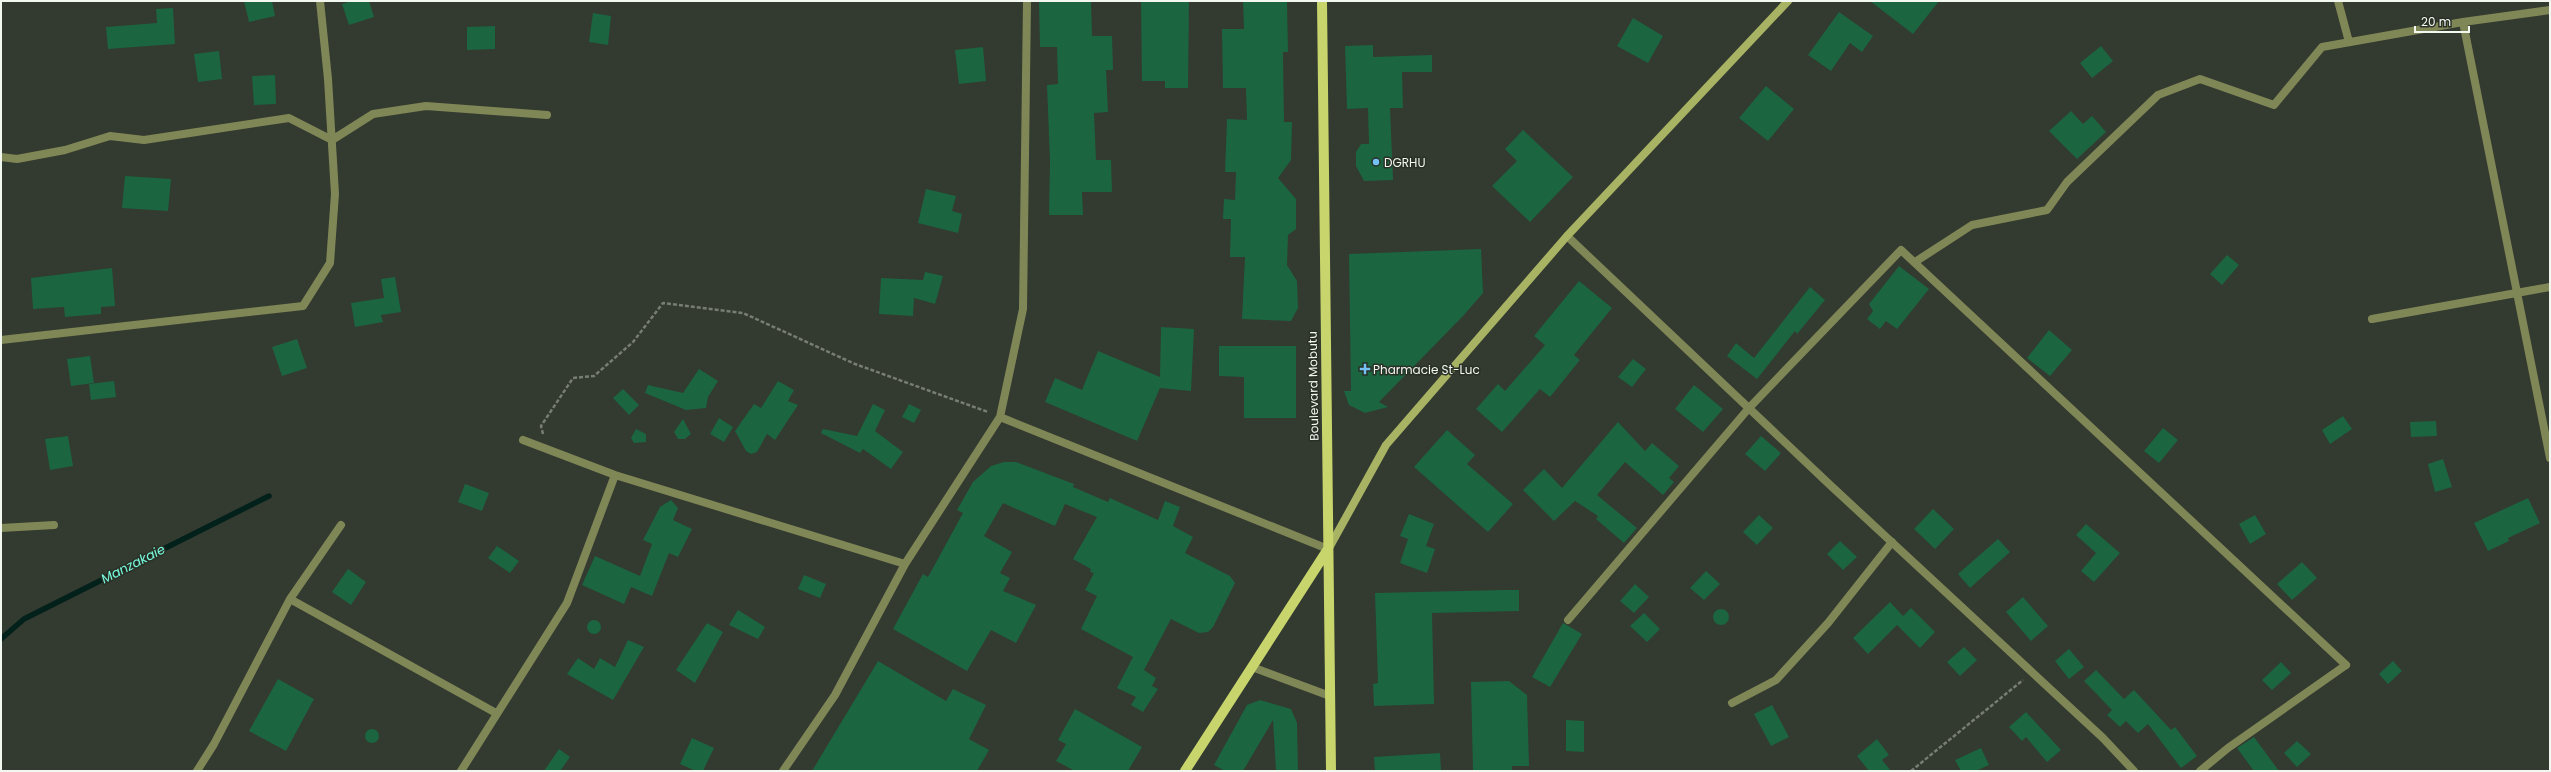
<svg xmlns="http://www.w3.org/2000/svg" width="2551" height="772" font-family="Poppins,sans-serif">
<rect width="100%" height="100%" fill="#333a30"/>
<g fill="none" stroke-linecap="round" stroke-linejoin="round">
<!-- stream -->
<path stroke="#03211b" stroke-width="5.5" d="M1,639L24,619L269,496"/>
</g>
<!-- building -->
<path fill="#1b6540" d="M244,1H272L275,16L249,22Z
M352,1H369L374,17L349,25L342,4Z
M1039,1H1091L1092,36H1112L1113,70H1106L1108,112L1094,113L1096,160H1111L1112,192H1082L1083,215H1049L1050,161L1047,85L1058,84L1057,47H1040Z
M1141,1H1189L1188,88H1165V81H1142Z
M1243,1H1287L1288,52H1283L1284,122H1292L1291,160L1278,178L1296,199V229L1288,235L1287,265L1297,281L1298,308L1291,321L1242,319L1245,257H1230L1231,219H1223L1224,199L1235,200L1236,172H1225L1227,119L1247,120L1246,88H1223L1222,29H1244Z
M1870,1H1939L1913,34Z
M173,8L175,44L108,49L106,27L157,23L156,9Z
M1839,12L1873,36L1862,52L1850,43L1831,71L1808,55Z
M593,13L611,16L608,45L589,42Z
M1633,18L1663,36L1648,63L1617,46Z
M495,26V49L467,50V27Z
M1373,45V57L1432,55V72H1402L1403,108H1390L1393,180L1364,181L1356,166V152L1361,144H1369L1368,108L1347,109L1345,46Z
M2101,46L2113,61L2092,78L2080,63Z
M983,47L986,81L959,84L955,50Z
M219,51L222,79L198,82L194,54Z
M275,75L276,104L254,105L252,76Z
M1766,86L1794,109L1768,141L1739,118Z
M2071,111L2083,124L2092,116L2106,132L2077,159L2049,131Z
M1523,130L1573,177L1530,222L1492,186L1517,161L1505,149Z
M125,176L171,179L168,211L122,208Z
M926,189L956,196L952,211L962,214L958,233L918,223Z
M1481,249L1483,293L1463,316L1379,402L1388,407L1365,413L1349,405L1344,391H1351L1349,254Z
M2227,255L2239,265L2222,285L2210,274Z
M1899,266L1929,289L1897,329L1886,321L1880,329L1867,319L1873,311L1869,304Z
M112,268L115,306L101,307V314L65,317L64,307L33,309L31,278Z
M925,272L943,276L935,304L914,298L913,316L879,314L881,278L923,280Z
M395,277L401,312L381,315L383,322L355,327L351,303L384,298L381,279Z
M1579,281L1612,308L1574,355L1580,360L1550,397L1540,389L1502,432L1476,409L1498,384L1505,391L1545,345L1534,336Z
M1810,287L1825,300L1797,334L1795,331L1757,379L1727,356L1736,343L1754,358Z
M1161,327L1194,329L1191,391L1160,388L1137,441L1045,402L1055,378L1082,390L1098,351L1160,377Z
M2049,330L2072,350L2050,376L2027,358Z
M297,339L307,368L282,376L272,347Z
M1219,346H1296V418H1244V377L1219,376Z
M90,356L94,383L71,386L67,359Z
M1633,359L1646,369L1632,387L1618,377Z
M699,369L718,381L708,397L706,408L686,410L645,393L648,385L683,393Z
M114,381L116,397L91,400L89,384Z
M778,381L794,390L788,401L798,405L775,440L767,434L757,452L751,454L746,451L735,431L754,404L761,408Z
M1694,385L1723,409L1703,432L1675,409Z
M623,389L639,405L629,415L613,398Z
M873,404L885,410L875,431L903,452L891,469L863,449L860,453L821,433L823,429L857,436Z
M909,404L921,410L914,423L902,417Z
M2343,416L2352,429L2330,444L2322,430Z
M719,418L733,427L724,442L710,434Z
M683,419L691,434L685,439H678L674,432Z
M2436,421L2437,436L2411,437L2410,422Z
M1618,422L1645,451L1652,443L1679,466L1669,478L1674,482L1663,495L1625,462L1597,495L1637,528L1624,543L1596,519L1598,516L1575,501L1554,521L1523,490L1544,469L1562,488Z
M2163,428L2178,440L2159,463L2144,451Z
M636,429L646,434V442L634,443L631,438Z
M1447,430L1475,455L1467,464L1513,504L1488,532L1414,467Z
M68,436L73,466L50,470L45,439Z
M1761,436L1781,453L1765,471L1745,454Z
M2443,459L2452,487L2435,492L2428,464Z
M1004,462H1016L1074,484L1073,487L1108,502L1110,498L1158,520L1165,501L1180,507L1173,526L1193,537L1185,553L1230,576L1235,583L1213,627L1208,632L1199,633L1171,619L1144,670L1156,678L1152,686L1158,689L1143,712L1131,705L1136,697L1117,688L1133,657L1081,629L1097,596L1085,590L1094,573L1090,572L1091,569L1073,559L1097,517L1065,504L1055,526L1003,503L984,536L1012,552L1000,573L1010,578L1003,591L1036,605L1016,643L991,630L967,671L893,629L923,574L928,577L963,513L957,510L973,482L991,466Z
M465,484L489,493L482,511L458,502Z
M2528,498L2540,523L2508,538L2509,541L2488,551L2474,523Z
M671,500L678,508L673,520L692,529L678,557L669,553L652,596L631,587L624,604L582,585L595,556L640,576L652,544L643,540L660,507Z
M1933,509L1954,529L1935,549L1914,529Z
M1409,514L1434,524L1426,546L1435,549L1427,573L1400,563L1408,539L1400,536Z
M1759,515L1773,528L1757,545L1743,532Z
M2255,515L2266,534L2250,544L2239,524Z
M2086,524L2120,553L2094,582L2081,571L2096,553L2076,535Z
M1998,539L2010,552L1970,588L1958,574Z
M1840,541L1857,557L1843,570L1827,554Z
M497,546L519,561L510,573L488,558Z
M2302,562L2317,578L2292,600L2277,584Z
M348,569L366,582L351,605L332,592Z
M1706,571L1720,584L1704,600L1690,588Z
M804,575L826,584L820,598L798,589Z
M1635,584L1649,597L1634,613L1620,601Z
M1504,590H1519V611L1432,613L1434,704L1374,706L1373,684L1378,683L1375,593Z
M2023,597L2048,626L2031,641L2006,612Z
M1890,602L1903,616L1911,608L1935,632L1920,648L1897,625L1868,654L1853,638Z
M1713 617a8 8 0 1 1 16 0a8 8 0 1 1-16 0Z
M738,610L765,627L758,639L729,625Z
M1644,613L1660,629L1647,642L1630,626Z
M587 627a7 7 0 1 1 14 0a7 7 0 1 1-14 0Z
M707,623L723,632L695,683L676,670Z
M1563,623L1582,634L1550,687L1532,677Z
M628,640L644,647L613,700L567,674L578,658L594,669L600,658L615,667Z
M1964,647L1977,660L1960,676L1947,662Z
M2069,649L2084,667L2069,679L2055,661Z
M878,661L946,701L953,689L986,705L969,739L989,750L977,771H812Z
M2393,661L2402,671L2388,684L2379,674Z
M2281,662L2291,673L2272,690L2262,680Z
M2096,670L2124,699L2134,690L2171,730L2175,727L2197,756L2181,768L2148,724L2138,733L2126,721L2120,727L2107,715L2112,710L2084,681Z
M278,679L314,699L286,751L249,731Z
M1509,681L1527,695L1529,766H1512V771H1473L1471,682Z
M1260,700L1291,709L1297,723L1298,771H1276L1273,720L1243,771H1225L1214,765L1247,705Z
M1772,705L1789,737L1771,746L1754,714Z
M1075,709L1142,747L1128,771H1075L1056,761L1066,744L1058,740Z
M2026,712L2061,750L2047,762L2026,737L2022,741L2009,727Z
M1566,720L1584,721V752L1566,751Z
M365 736a7 7 0 1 1 14 0a7 7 0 1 1-14 0Z
M2254,737L2279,771H2254L2237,748Z
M692,738L714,748L703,771H696L680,764Z
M1877,739L1889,755L1882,760L1891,771H1869L1857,756Z
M2297,741L2311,754L2297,767L2284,753Z
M1981,748L1989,765L1976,771H1961L1955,760Z
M559,749L570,757L560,771H544Z
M1440,753L1441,771H1375L1374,757Z"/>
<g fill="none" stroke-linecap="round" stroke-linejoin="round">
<!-- path -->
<path stroke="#777d74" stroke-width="2.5" stroke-dasharray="4 2" stroke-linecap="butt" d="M543,434L541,426L573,378L594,376L633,342L663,303L743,313L855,364L988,412
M1911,771L2023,680"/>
<!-- lane -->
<path stroke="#808756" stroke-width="8" d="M1568,620L1749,408
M1732,703L1776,680L1828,623L1892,542
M2200,771L2228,748L2346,665"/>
<!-- street -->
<path stroke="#808756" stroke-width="8" d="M1027,1L1023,309L1000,417L1328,549
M2338,1L2349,42
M2463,22L2550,458
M1,157L17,159L65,150L110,136L144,140L289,118L332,140L373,114L426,106L547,115
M1567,236L1829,484L2103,738L2134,771
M1915,262L1972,225L2047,210L2067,182L2158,95L2200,79L2274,105L2322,47L2463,22L2550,10
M2372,319L2550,287
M1,340L303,306L330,263L335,194L328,79L320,1
M1749,408L1901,250L2346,665
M523,440L615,475L905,564
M1,528L54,525
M290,599L496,713
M1252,667L1330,696
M197,771L214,744L290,599L341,525
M461,771L567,603L615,475
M783,771L835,695L905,564L1000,417"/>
<!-- secondary -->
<path stroke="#a8b363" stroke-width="8" d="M1329,548L1386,445L1567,236L1788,1"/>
<!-- primary -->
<path stroke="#c8d56c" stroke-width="10" d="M1322,1L1331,771
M1185,771L1328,549"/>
</g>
<!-- markers -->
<g fill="#73c1f5" stroke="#293026" stroke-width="1.5">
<circle cx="1376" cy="162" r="4"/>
<path d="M1363 363h4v4h4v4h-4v4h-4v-4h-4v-4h4z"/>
</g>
<g text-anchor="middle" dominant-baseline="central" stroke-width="3" stroke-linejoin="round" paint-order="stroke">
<!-- poi labels -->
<g font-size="12" fill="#f2f7f0" stroke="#293026" text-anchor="start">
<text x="1384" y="162">DGRHU</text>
<text x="1373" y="369">Pharmacie St-Luc</text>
</g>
<!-- street labels -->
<g font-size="12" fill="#f2f7f0" stroke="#293026">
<text transform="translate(1313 386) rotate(-91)">Boulevard Mobutu</text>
</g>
<!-- water labels -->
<g font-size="13" font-style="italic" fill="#78fce0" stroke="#293026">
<text transform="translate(133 564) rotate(-27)">Manzakaie</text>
</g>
</g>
<!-- border -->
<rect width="2551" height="772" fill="none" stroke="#f2f7f0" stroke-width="4"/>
<!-- scale -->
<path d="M2415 26v6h54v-6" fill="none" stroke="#f2f7f0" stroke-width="2"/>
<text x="2421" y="26" font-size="12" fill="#f2f7f0" stroke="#293026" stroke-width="3" paint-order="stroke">20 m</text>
</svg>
